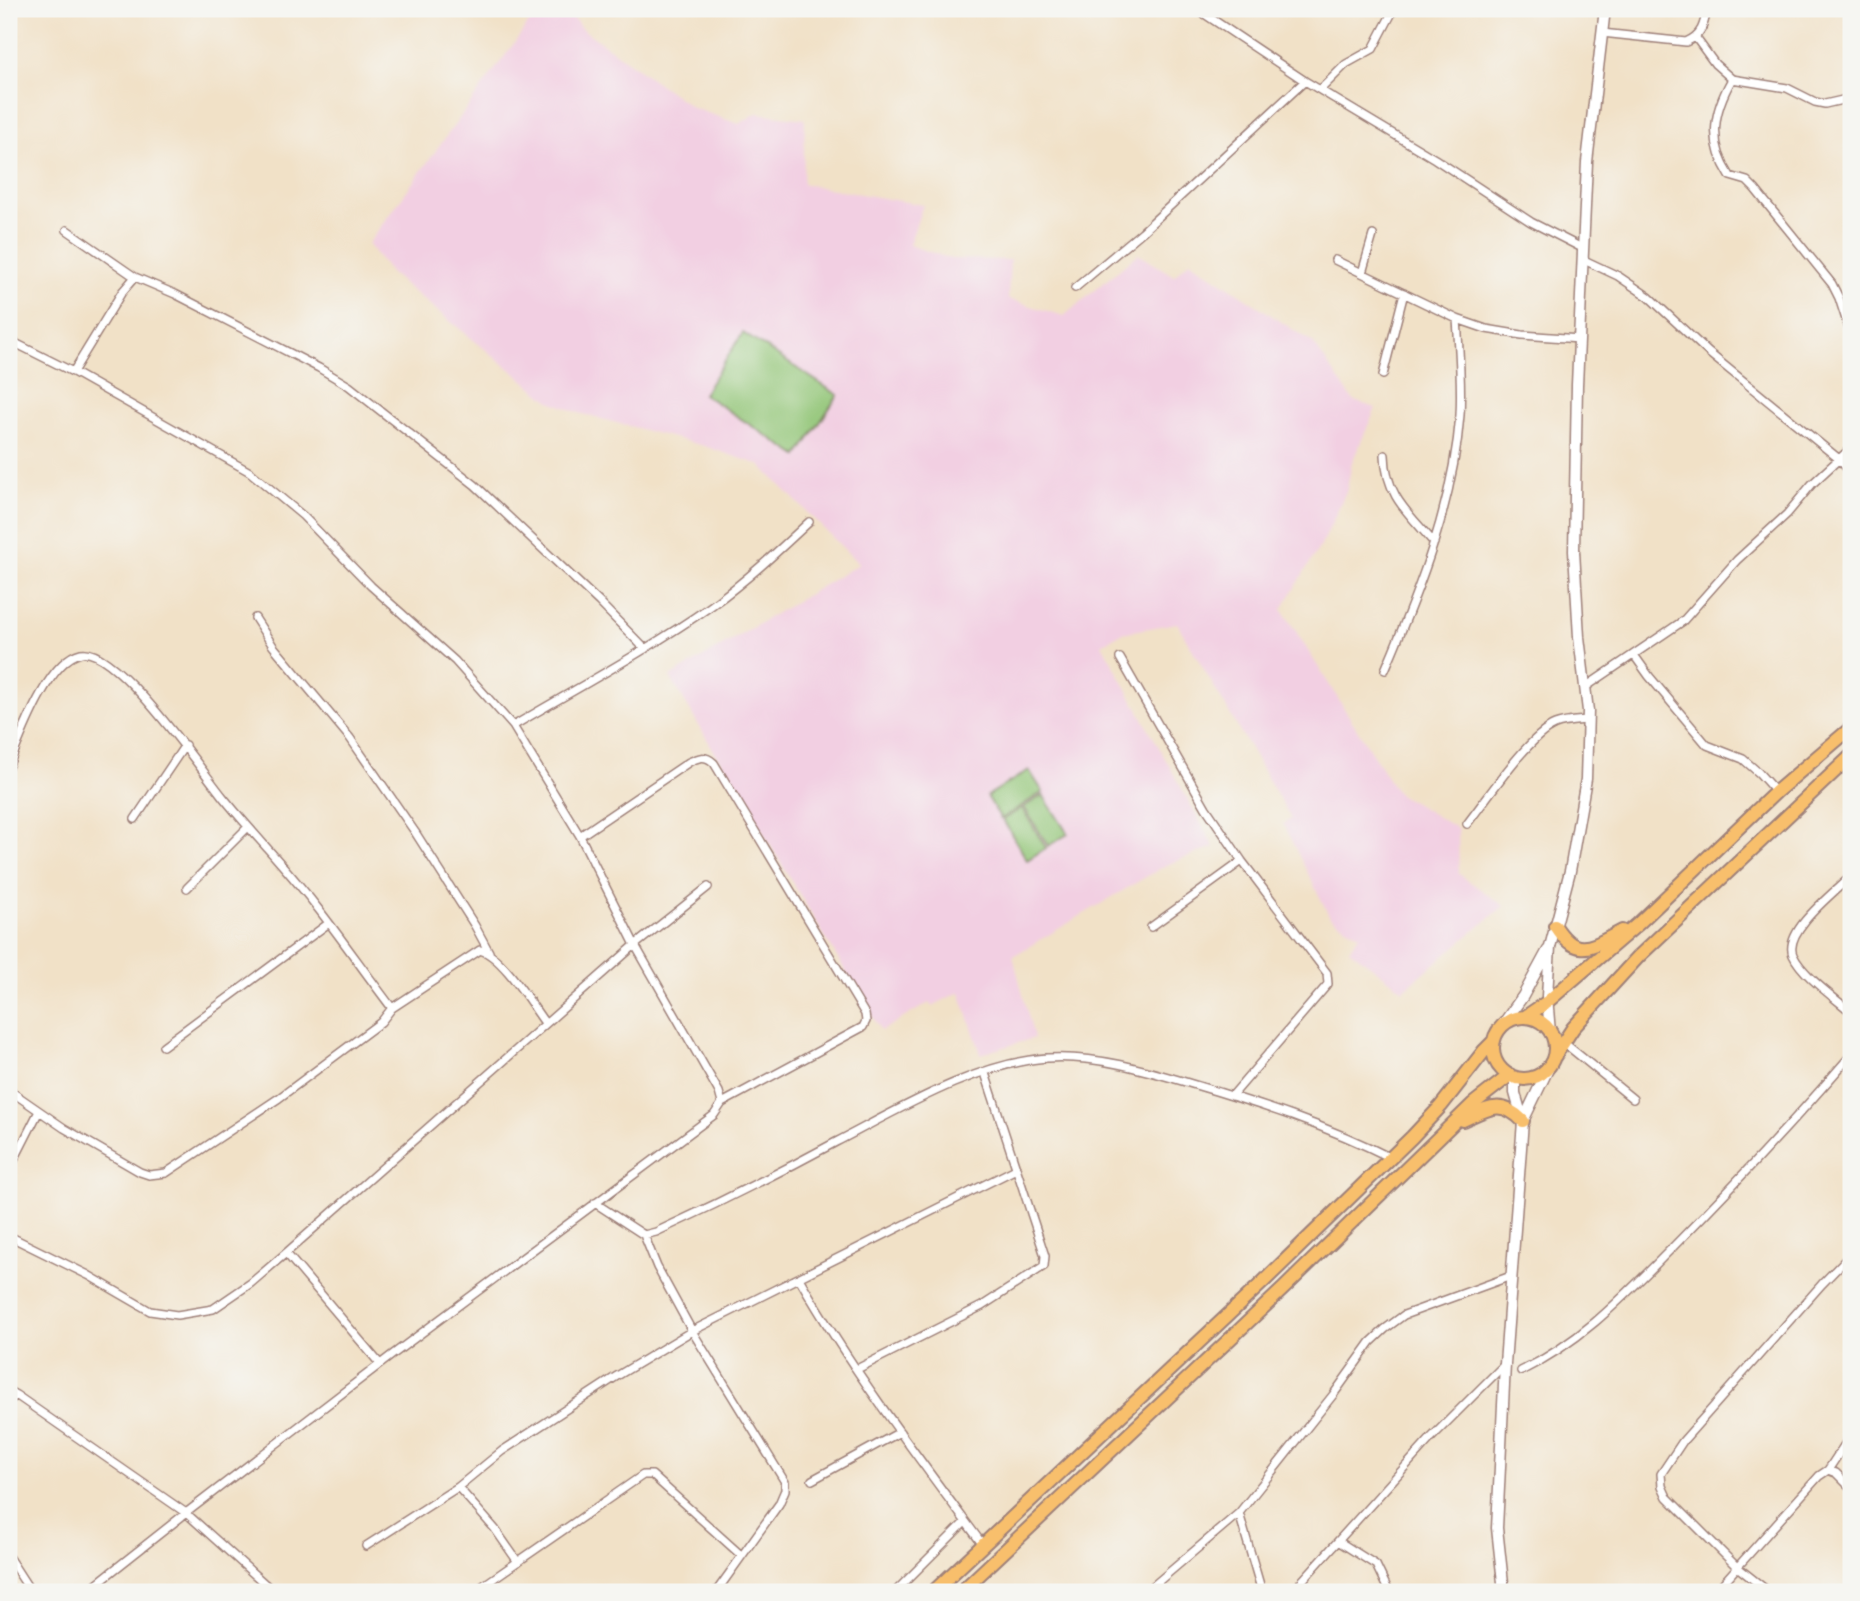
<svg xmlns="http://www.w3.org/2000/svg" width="1860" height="1601" font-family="Kalam,sans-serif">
<rect width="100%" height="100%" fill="#f6f6f2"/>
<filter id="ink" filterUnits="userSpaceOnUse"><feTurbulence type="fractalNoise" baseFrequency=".0143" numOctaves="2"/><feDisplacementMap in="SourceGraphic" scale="14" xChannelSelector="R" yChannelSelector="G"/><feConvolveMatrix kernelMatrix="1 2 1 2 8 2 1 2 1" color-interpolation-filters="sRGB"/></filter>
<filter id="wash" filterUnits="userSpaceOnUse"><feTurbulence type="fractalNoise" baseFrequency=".00686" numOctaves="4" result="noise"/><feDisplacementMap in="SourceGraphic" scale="28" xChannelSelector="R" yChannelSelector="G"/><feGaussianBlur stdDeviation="1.57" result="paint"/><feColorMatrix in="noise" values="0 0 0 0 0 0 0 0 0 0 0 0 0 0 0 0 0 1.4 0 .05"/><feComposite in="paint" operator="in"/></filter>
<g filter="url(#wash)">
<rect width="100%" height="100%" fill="#f1e1c7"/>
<!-- built -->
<path fill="#f2cfe2" d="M539,9H567L581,28L693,108L739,124L757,113L805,119L803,184L923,205L909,245L951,259L1010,260L1008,299L1064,316L1138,254L1174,276L1190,261L1313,343L1354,401L1376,408L1352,462L1347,489L1325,538L1282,609L1397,793L1458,829L1459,874L1504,906L1403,990L1349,949L1360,935L1330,917L1283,824L1291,819L1177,623L1122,633L1102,644L1214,847L1166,865L1013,956L1034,1038L981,1054L960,992L932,1006L929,1003L881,1031L670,677L859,564L760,465L704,446L579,413L550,401L391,274L368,244Z"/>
<!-- green -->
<path fill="#91c576" stroke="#6e7250" stroke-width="2" d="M743,333L838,395L798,456L703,394Z
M1029,770L1043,792L1001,819L987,796Z
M1043,795L1068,834L1048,846L1024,807Z
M1022,808L1046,848L1027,860L1003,820Z"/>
</g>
<g filter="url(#ink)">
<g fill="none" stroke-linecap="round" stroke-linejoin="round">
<!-- minor casing -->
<g stroke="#9e8079" stroke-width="10">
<path id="minor" d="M1197,9L1305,81L1435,159L1531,222L1584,249
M1602,33L1686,42C1702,35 1704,25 1707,9
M1696,38L1715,64L1732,79L1787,88L1815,102L1825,104L1851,98
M1732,79C1713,112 1708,142 1730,176L1747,181L1755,189L1832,284L1839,298L1851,335
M1321,89L1346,64L1373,49L1394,9
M67,230L135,277L175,294L319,368L349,386L475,485L599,602L645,649
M1335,260L1457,319L1486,329L1522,335L1580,339
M1584,260L1618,276L1649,297L1709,353L1839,459L1851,473
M1362,273L1373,235
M1075,288L1142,232L1305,81
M9,340L73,372L250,472L303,516L371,586L455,661L513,726L580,836L635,945L286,1253L251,1283L213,1309L177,1315L150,1311L88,1275L9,1236
M73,372L122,292L135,277
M1383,375L1404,293
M1385,455C1386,497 1409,513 1434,543
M255,618L273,646L350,738L415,832L475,926L489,952
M1634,655L1649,676L1707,745L1743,759L1759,773L1776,792
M1120,658L1206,808L1242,861L1327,973L1328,984L1232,1096
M1385,670C1420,588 1453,505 1460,415C1462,384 1459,351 1457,319
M1587,686L1683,621L1737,560L1787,514L1812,484L1851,448
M513,726C579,687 648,650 711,606C746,581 777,552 809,522
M9,765C21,736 48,660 81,653C115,645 202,771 223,797C253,834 287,868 316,906C342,939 366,974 392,1008
M135,819L185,745
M1467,824C1486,800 1528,736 1555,725C1565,721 1577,721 1588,720
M580,836L689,762C700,757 705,755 714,763L865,1014L866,1021L863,1027L722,1103
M1851,876C1835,892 1783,931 1793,955C1802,975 1835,998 1851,1012
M187,888L248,827
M1151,927L1242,861
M1563,1042L1633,1099
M163,1046L329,923
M9,1090L64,1128L140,1172L149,1175L166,1173L279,1098L381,1022L392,1008L480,950C503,956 530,1003 545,1023
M9,1170L39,1111
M595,1203L644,1235L656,1232C717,1204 777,1174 836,1142C898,1110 976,1063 1047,1058C1096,1055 1146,1070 1192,1084C1260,1104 1328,1126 1391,1158
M644,1235L657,1267L692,1331L785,1482V1490L779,1504L716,1592
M286,1253L380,1364
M799,1278C853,1372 919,1459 983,1545
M857,1369L982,1306L1044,1266L1045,1256L985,1073
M1521,1371C1584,1340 1624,1296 1673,1247C1734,1185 1794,1121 1851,1055
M9,1391L16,1395L9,1401
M16,1395L186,1513L392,1355L714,1115L722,1103L719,1092L635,945L708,887
M1828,1470L1851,1435
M812,1480L900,1432
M458,1487L495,1529L518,1562
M1338,1541L1376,1565L1389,1592
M366,1546L458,1487L502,1451L617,1376L692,1331L1016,1169
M9,1558L31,1592
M86,1592L186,1513L274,1592
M474,1592L643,1475H652L742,1556
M895,1592L965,1522
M1146,1592L1239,1513
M1262,1592L1239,1513L1333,1395L1371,1342L1385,1329L1404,1315L1511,1276
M1292,1592L1431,1438L1505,1364
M1493,1592L1504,1591
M1715,1592L1819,1476L1828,1470L1836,1473L1851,1488
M1769,1592L1736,1566L1667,1497L1662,1486L1661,1474L1683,1441L1822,1284L1851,1254"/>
</g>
<!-- tertiary casing -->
<g stroke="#9e8079" stroke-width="13">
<path id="tertiary" d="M1501,1027L1523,996L1548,950
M1550,1033L1547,996L1550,947L1570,871L1586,779L1588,711L1579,637L1574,551L1577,385L1587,162L1605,9
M1523,1121L1551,1063
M1504,1592L1497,1528L1505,1364L1523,1121L1515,1093V1077"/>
</g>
<!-- primary casing -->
<g stroke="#9e8079" stroke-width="16">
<path id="primary" d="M1555,926C1577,960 1591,947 1622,931
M1525,1017L1547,1002L1638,924L1776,792L1851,728
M1493 1048a31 31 0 1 1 62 0a31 31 0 1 1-62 0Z
M1554,1057L1573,1028L1638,957L1851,756
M1463,1120C1488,1109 1501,1098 1523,1121
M933,1592L1262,1283L1412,1137L1441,1106L1484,1051L1494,1041
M961,1592L1283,1289L1473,1104L1510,1075"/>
</g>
<!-- minor -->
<use href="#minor" stroke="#fff" stroke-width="7"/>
<!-- tertiary -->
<use href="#tertiary" stroke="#fff" stroke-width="10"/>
<!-- primary -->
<use href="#primary" stroke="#f8bf6c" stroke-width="12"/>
</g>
</g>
<!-- margin -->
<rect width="1860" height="1601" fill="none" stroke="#f6f6f2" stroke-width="35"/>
</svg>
